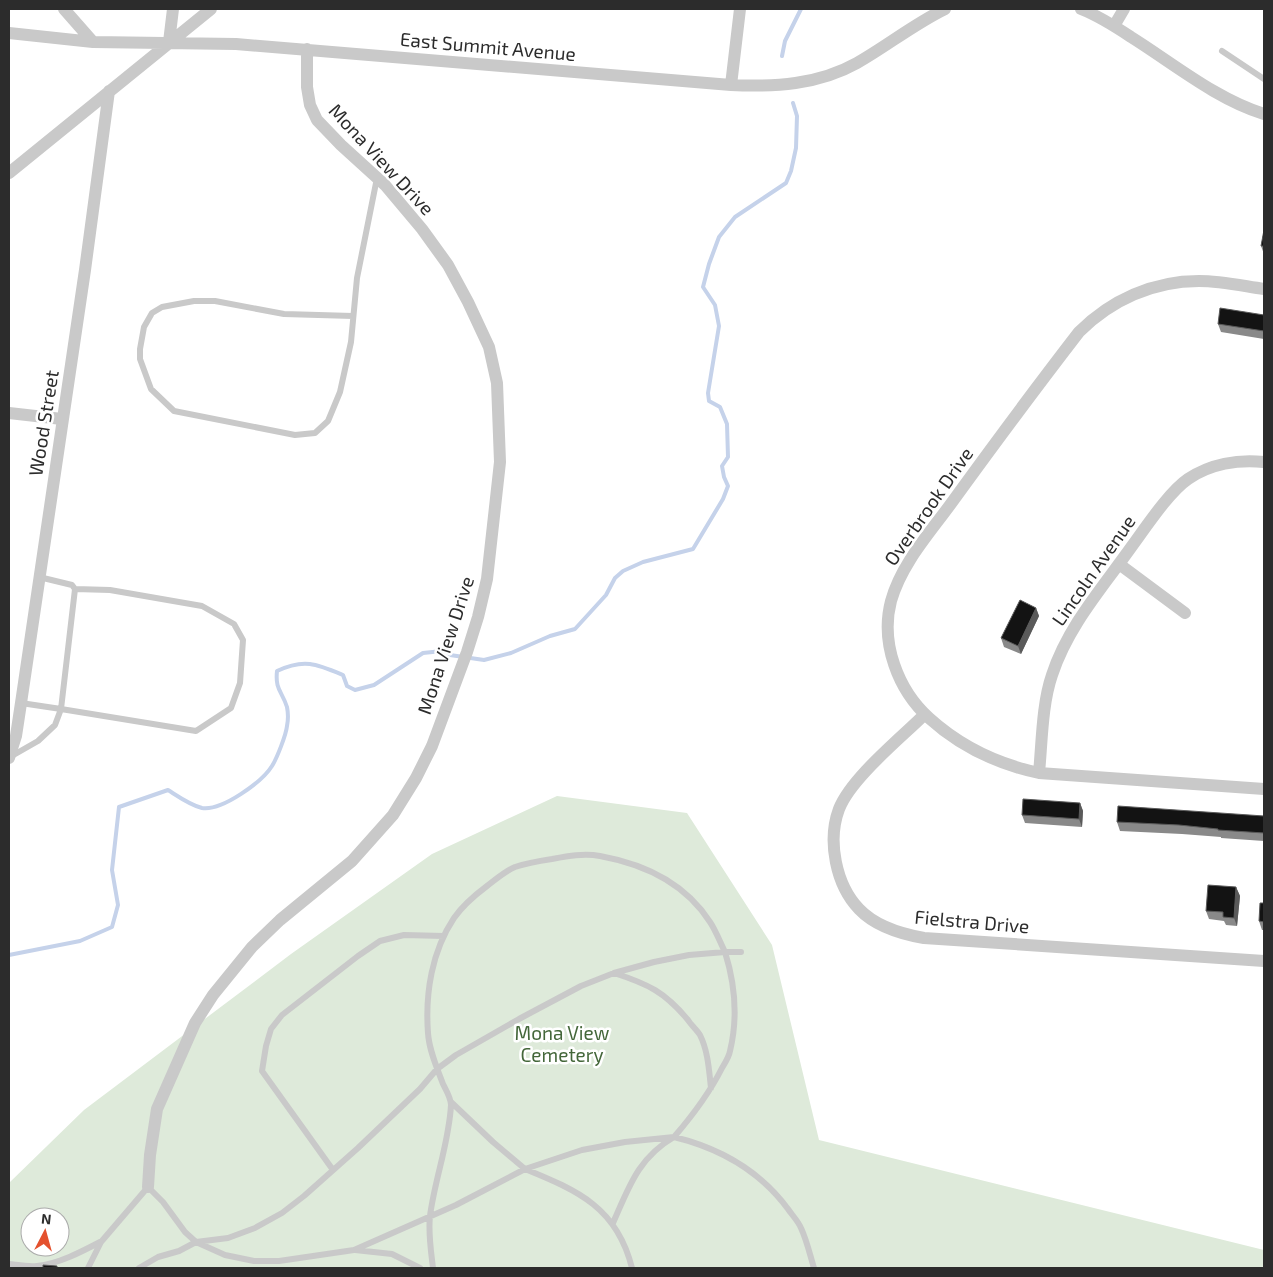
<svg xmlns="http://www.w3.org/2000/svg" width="1273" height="1277" font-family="'Exo 2',sans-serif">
<rect width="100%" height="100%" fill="#fff"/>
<!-- green -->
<path fill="#deeada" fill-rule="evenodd" d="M557,796L687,813L772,945L819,1140L1264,1250V1268H9V1183L84,1110L291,954L432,854ZM30,1217H60V1247H30Z"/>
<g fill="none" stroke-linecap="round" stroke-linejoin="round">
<!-- stream -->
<path stroke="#c5d2ea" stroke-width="4" d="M782,56L785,41L801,9
M9,955L80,941L112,927L118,905L112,870L119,807L168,790C179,797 190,805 202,808C222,811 262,782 272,766C277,758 286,735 287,726C288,721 288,712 287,707C282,691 275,690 277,671C304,658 317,664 343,675L347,686L355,690L374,685L423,653L442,651L450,655L484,660L511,653L550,636L575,629L606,595L615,578L623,571L643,562L693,549L723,499L728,486L724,477L722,466L728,457L727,424L720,407L709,401L708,393L719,326L715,305L703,287L709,264L719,237L735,217L786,183L791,171L796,148L797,116L793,103"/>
<!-- lane -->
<path stroke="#c9c9c9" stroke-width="6" d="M1222,51L1264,79
M353,316L284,314L215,301H194L162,307L152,313L144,327L140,349V359L151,389L174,411L295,435L315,433L328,421L340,392L351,342L357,278L377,178
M21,703L61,709L75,589L72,585L39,577
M10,757L38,741L55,725L61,709L196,731L231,708L240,683L243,640L234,624L202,606L110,590L75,589
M614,973C648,984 665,992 688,1020C691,1025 697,1030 700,1035C708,1051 709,1070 711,1088
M451,1102L493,1142L525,1169L582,1150L625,1142L674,1137C693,1115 709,1094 722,1068C725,1063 729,1057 730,1051C738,1018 735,984 725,952H741
M333,1170L262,1071L266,1046L271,1029L282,1015L358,956L380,941L404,935L444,936
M613,1223C629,1187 638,1158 674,1137C719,1148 760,1171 788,1209C792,1215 798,1221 801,1228C807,1241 810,1255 814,1268
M355,1250L392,1254L420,1268
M9,1264C18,1265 28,1267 37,1266C58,1264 81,1252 100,1242
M88,1268L101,1242L148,1187L163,1202L185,1232L196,1242L225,1255L254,1261H279L354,1250L456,1205L525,1169C579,1191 617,1208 632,1268
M139,1268L158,1257L179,1251L196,1242L228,1238L255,1228L282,1213L304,1196L358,1148L420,1089L437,1069L456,1055L519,1019L581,986L614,973L654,962L689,955L725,952C720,942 716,931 710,922C685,883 644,864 600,856C584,853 568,856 552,859C539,861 527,863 515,867C505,871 495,880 487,886C475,895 463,905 454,918C432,951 425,993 428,1033C429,1050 437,1068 443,1084C446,1090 451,1098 451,1105C449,1143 435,1178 430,1216C428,1233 431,1251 433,1268"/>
<!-- street -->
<path stroke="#c9c9c9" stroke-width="12" d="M64,9L93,42
M1081,9C1099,16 1116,27 1131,37C1174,64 1216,99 1264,114
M1114,26L1124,9
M9,33L93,42L236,44L731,85C774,87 818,85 857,63C887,46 914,24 945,9
M169,42L173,9
M731,85L740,9
M9,173L211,9
M1264,289C1243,286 1221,281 1199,281C1153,281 1111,300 1079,332C1035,389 992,447 950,505C928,535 901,565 891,601C880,643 898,690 929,718C961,747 997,764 1039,773L1264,789
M9,413L62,419
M1119,564L1185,613
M925,714C901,738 851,778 839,809C827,841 836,885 859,909C876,927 901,934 924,938L1264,961
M9,758L16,736L21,703L85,270L109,91
M1039,773C1042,742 1042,704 1052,675C1068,626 1103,587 1132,546C1146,527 1169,492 1188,479C1210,464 1238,459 1264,462
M148,1187L150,1155L157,1109L195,1023L213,995L252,947L280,920L352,861L393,815L416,778L432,746L467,652L478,617L487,579L500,462L497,383L489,347L468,302L448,265L422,229L385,185L341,145L317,120L310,105L307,87V49"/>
</g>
<!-- wall -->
<path fill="#898989" d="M1264,230V254L1261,246Z
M1264,315V339L1221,332L1218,324Z
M1036,608L1039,616L1021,654L1004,647L1001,638Z
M1080,803L1083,811L1082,827L1025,823L1022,815Z
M1264,816V841L1221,838V837L1182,834L1120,831L1117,822Z
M1236,887L1240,896L1237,926L1226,925L1224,921L1209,919L1206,911Z
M1264,903V930H1262L1259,921Z"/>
<!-- shaded-wall -->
<path fill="#5a5a5a" d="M1036,608L1039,616L1021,654L1018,646Z
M1080,803L1083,811L1082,827L1079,819Z
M1236,887L1240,896L1237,926L1234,918Z"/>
<!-- building -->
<path fill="#131313" stroke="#5a5a5a" d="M1264,230V246H1261Z
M1220,308L1264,315V331L1218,324Z
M1020,600L1036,608L1018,646L1001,638Z
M1023,799L1080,803L1079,819L1022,815Z
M1118,806L1264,816V833L1218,830V829L1179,825L1117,822Z
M1208,885L1236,887L1234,918L1223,917V912L1206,911Z
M1260,903H1264V922L1259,921Z
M43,1265L57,1266V1268H43Z"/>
<g text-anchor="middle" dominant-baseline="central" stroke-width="5" stroke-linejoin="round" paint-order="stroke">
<!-- street labels -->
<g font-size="19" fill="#2c2c2c" stroke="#fff">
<text transform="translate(488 46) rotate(5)">East Summit Avenue</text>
<text transform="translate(382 159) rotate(47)">Mona View Drive</text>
<text transform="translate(43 423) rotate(-81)">Wood Street</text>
<text transform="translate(928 506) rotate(-55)">Overbrook Drive</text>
<text transform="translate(1093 570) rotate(-55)">Lincoln Avenue</text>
<text transform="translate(445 645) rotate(-72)">Mona View Drive</text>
<text transform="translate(972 921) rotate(5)">Fielstra Drive</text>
</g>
<!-- park labels -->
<g font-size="19" fill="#44673a" stroke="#fff">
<text x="562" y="1032">Mona View<tspan x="562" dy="22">Cemetery</tspan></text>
</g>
</g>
<!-- border -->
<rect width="1273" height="1277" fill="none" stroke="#2c2c2c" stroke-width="20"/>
<!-- north arrow -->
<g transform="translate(45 1232) rotate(6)"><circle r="24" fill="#ffffff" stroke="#ababab"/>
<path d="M0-4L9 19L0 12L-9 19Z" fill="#e4512e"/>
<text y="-8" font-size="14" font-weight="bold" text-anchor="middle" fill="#2c2c2c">N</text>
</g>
</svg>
